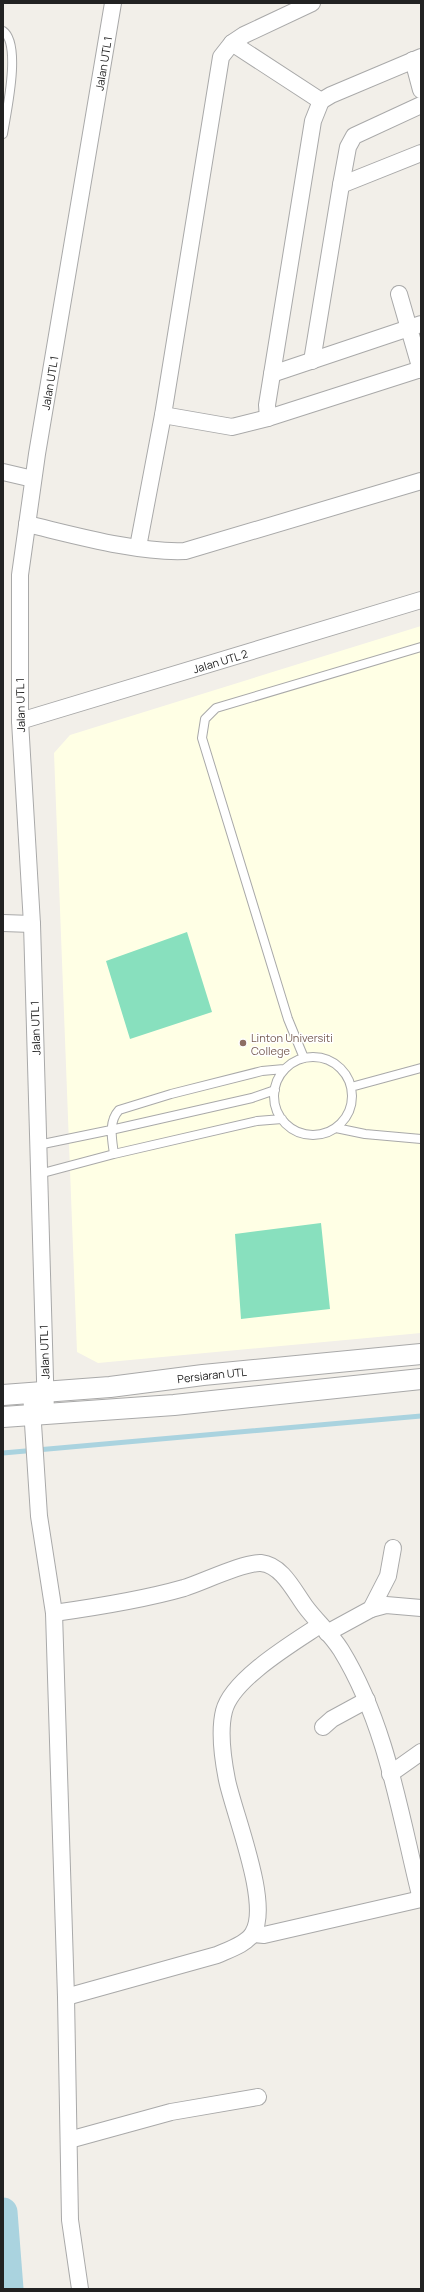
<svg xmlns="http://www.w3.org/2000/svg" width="424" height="2292" font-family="Manrope,sans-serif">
<rect width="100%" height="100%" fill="#f2efe9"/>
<!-- education -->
<path fill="#ffffe5" d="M421,626V1333L98,1363L77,1352L54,753L70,735Z"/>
<!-- pitch -->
<path fill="#88e0be" d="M187,932L212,1012L130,1039L106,961Z
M321,1223L330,1309L241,1319L235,1234Z"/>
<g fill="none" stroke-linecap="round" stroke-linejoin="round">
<!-- stream -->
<path stroke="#aad3df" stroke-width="5" d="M3,1453L421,1416"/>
<!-- river -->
<path stroke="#aad3df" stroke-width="29" d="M3,2212L9,2289"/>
<!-- service casing -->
<g stroke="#a9a9a9" stroke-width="10">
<path id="service" d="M3,31C22,44 6,114 3,134
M274 1096a39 39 0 1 1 78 0a39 39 0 1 1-78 0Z
M304,1058L288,1019L202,738L205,719L216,708L421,647
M351,1087L421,1068
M336,1128L365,1134L421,1139
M38,1145L111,1130L252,1098L275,1090
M114,1154C112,1139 108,1122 119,1110L171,1094L262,1071L284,1069
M39,1174L114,1154L257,1121L282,1119"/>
</g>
<!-- minor casing -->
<g stroke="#a9a9a9" stroke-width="18">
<g id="minor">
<path d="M232,43L321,101L313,121L267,405L268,418"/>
<path d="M413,60L421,90"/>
<path d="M321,101L331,95L421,57"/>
<path d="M341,185L348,147L354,136L421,105"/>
<path d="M399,294L421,370"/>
<path d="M312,361L341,185L421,153"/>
<path d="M272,374L421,324"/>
<path d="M163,415L232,427L268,418L421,369"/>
<path d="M3,472L33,479"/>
<path d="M27,524C74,535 137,553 185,551L421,481"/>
<path d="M138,547L163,415L221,57L232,43L244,35L312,3"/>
<path id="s1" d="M20,721L421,600"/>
<path d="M3,923L32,924"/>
<path d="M31,1393L39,1516L54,1613L66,1997L70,2220L80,2289"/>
<path id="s2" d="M46,1414L32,924L20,721V575L37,454L113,3"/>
<path d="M371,1609L386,1605L421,1608"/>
<path d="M54,1613C97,1607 142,1600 184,1588C203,1582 244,1562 261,1563C282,1565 294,1591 305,1606C316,1621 331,1634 341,1650C387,1725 400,1815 421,1899"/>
<path d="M327,1633L371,1609L388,1576L393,1548"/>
<path d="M323,1727L332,1719L367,1700"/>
<path d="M390,1774L421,1752"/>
<path d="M253,1934L264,1935L421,1899"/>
<path d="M66,1997L217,1955C228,1950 247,1944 253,1933C271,1904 234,1814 227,1780C223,1760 219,1731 224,1711C232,1679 293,1643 320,1625"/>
<path d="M69,2140L171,2112L258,2097"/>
</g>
</g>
<!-- tertiary casing -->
<g stroke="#a9a9a9" stroke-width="22">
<g id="tertiary">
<path id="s3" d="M3,1395L110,1387L203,1375L421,1354"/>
<path d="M3,1417L174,1405L421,1379"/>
</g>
</g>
<!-- service -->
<use href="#service" stroke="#fff" stroke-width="8"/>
<!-- minor -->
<use href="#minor" stroke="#fff" stroke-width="16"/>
<!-- tertiary -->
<use href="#tertiary" stroke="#fff" stroke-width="20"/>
</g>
<!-- markers -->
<circle fill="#8d6e63" stroke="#fff" stroke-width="1.5" cx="243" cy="1043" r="4"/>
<g text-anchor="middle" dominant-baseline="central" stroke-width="3" stroke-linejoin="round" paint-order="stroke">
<!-- street labels -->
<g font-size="11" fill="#222" stroke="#fff">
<text stroke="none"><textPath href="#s2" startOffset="1358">Jalan UTL 1</textPath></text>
<text stroke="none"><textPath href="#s2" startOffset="1034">Jalan UTL 1</textPath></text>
<text stroke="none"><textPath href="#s1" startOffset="209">Jalan UTL 2</textPath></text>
<text transform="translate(20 705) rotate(-91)">Jalan UTL 1</text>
<text transform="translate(35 1028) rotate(-92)">Jalan UTL 1</text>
<text transform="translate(44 1352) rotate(-92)">Jalan UTL 1</text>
<text stroke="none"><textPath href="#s3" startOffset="210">Persiaran UTL</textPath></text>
</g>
<!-- education labels -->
<g font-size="11" fill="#785e54" stroke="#fff" text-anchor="start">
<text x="251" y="1037">Linton Universiti<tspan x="251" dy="13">College</tspan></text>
</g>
</g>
<!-- border -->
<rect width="424" height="2292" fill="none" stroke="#222222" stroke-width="8"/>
</svg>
